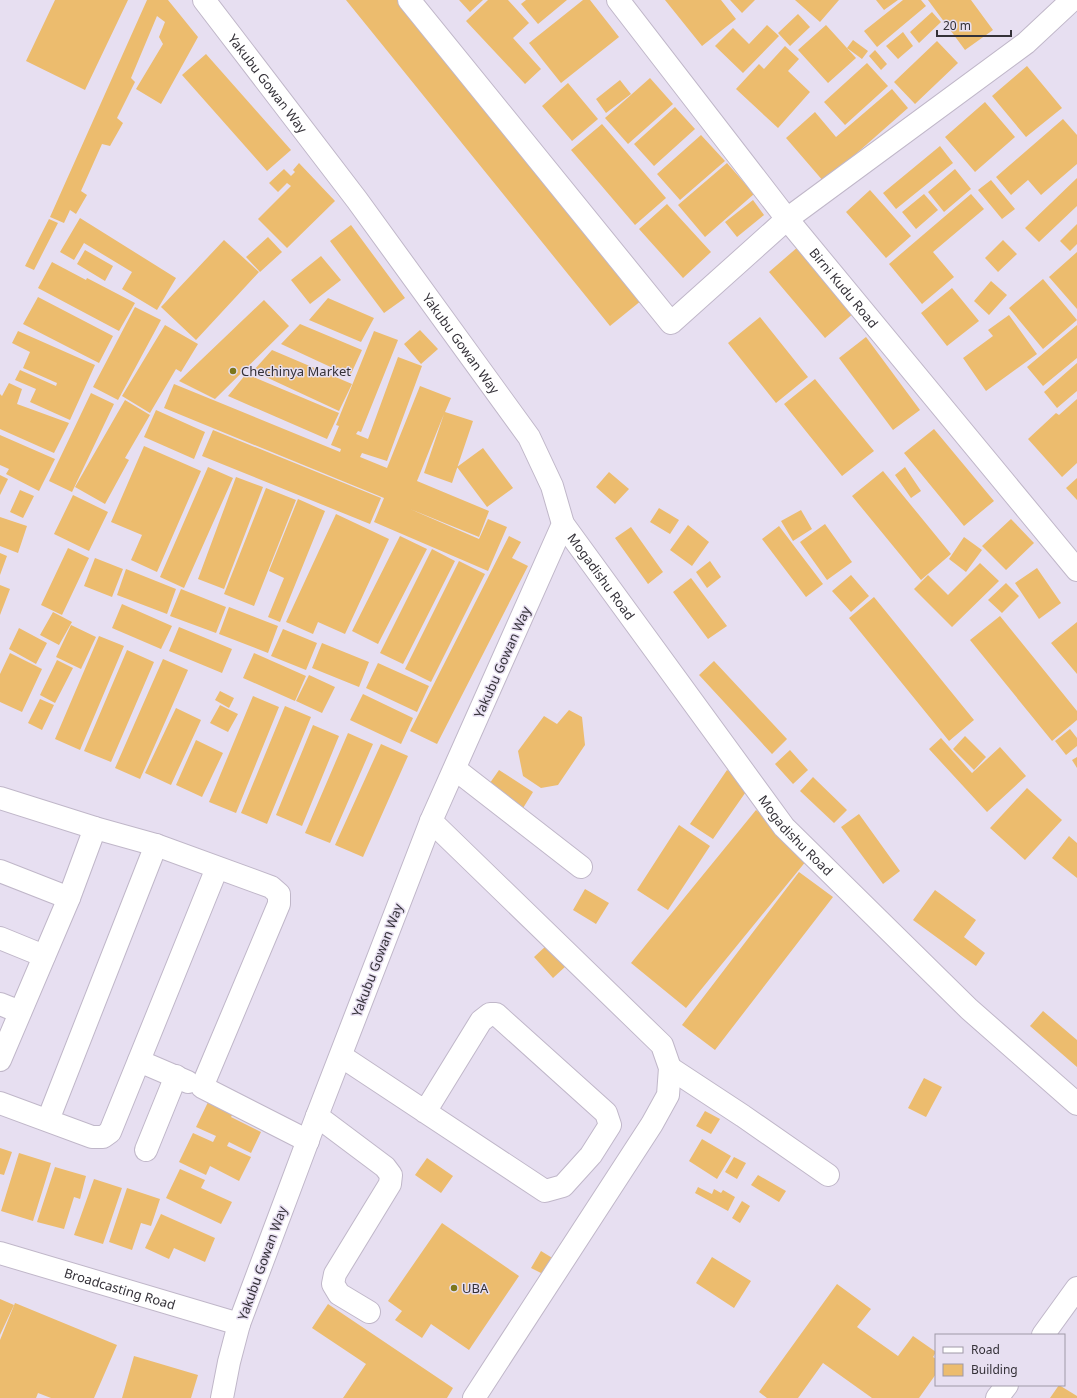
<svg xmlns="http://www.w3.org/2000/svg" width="1077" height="1398" font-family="'Noto Sans',sans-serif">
<rect width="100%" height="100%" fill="#e7dff1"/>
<!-- building -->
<path fill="#ecbc6e" d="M55,0H128L85,90L26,61Z
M147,0H168L198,37L161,104L136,89L163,44L159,37L165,22L157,16L131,78L135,82L117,118L123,123L110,146L102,144L81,191L87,195L76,214L70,210L64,223L50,217Z
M346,0H398L642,300L610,326Z
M459,0H483L470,12Z
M488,0H508L529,23L513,38L541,69L525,84L466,21Z
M526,0H567L538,24L521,4Z
M583,0H590L619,37L561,83L529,43Z
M665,0H721L736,19L702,46Z
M730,0H755L742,13Z
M795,0H839L820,22Z
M876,0H898L884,10Z
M903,0H921L926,6L877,47L864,31Z
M928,0H971L993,30L965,50Z
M932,12L941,22L919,43L910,32Z
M798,14L810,27L790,46L778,33Z
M767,25L779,36L743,73L715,46L733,28L749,44Z
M826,25L856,58L828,83L798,50Z
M903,32L913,46L898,59L886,46Z
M853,40L868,51L862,59L847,48Z
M937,41L958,63L915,104L894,82Z
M785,46L799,59L788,71L810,92L778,128L736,89L759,64L764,69Z
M875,50L887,64L881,70L869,56Z
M206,54L291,150L267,171L182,75Z
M867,63L888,86L845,125L824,102Z
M1027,66L1062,108L1026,137L992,96Z
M650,78L673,104L628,144L605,118Z
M620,80L631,94L606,113L596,99Z
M568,83L598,119L572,141L542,106Z
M892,89L908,108L824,182L786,138L815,112L836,137Z
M985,102L1015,137L975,172L945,137Z
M675,107L695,129L654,166L634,144Z
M1063,119L1077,135V164L1041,195L1028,180L1011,195L996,177Z
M602,124L666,198L635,225L571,150Z
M701,135L725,161L680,200L657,174Z
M940,146L953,163L896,209L883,193Z
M299,163L335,201L287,248L258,219L291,186L287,183L278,192L269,183L284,169L291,176L295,172L293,170Z
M727,163L754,194L705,237L678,205Z
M955,169L971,189L944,212L928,192Z
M1077,178V206L1039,242L1025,228Z
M991,180L1015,209L1002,219L978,190Z
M870,190L911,236L886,258L846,212Z
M924,194L938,210L916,229L902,212Z
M971,194L984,209L933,252L954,277L922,304L889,264Z
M753,200L764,215L737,237L725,222Z
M667,204L711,252L683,278L639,229Z
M80,218L176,278L157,310L122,289L132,272L84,243L74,260L60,252Z
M49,219L58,223L34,270L25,266Z
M1077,224V244L1070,251L1060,241Z
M351,225L405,298L384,313L330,241Z
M268,237L282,252L260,272L246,257Z
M224,240L259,272L196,340L161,307Z
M1003,240L1017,254L998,272L985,258Z
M799,246L855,312L825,338L769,272Z
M85,250L113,266L105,281L77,264Z
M1077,252V309L1049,277Z
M321,256L341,280L310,304L291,280Z
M52,262L86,280L87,278L135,303L119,331L38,288Z
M1043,279L1077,320L1043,349L1009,308Z
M991,281L1007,295L989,315L974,301Z
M952,288L979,321L947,346L921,313Z
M38,297L113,336L99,363L23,324Z
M328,298L374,318L361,342L309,320Z
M264,300L289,326L215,399L179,381Z
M135,307L161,320L118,400L93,387Z
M1009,315L1037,354L986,391L963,358L993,336L988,330Z
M760,317L808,377L776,403L728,343Z
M300,324L362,350L350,376L281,344Z
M165,325L198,344L181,372L176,369L150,413L122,396Z
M1077,325V358L1043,386L1027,367Z
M420,330L438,349L421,364L404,344Z
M18,331L95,365L70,420L30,402L36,389L15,380L20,370L56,386L57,383L23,368L30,352L12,343Z
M374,331L398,340L361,432L358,431L356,434L368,439L398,357L422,366L387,461L362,453L360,457L387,468L420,386L451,398L445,412L473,421L452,483L424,473L444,414L417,481L489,511L479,537L410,509L479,539L488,519L507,527L488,571L374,522L384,498L164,408L174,384L340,452L341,449L331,445L339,426L336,425Z
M866,337L920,410L893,430L839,358Z
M272,350L352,384L339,411L253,371Z
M1077,363V391L1057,408L1044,392Z
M246,374L339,413L327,439L228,396Z
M815,379L874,451L842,476L784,404Z
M9,383L22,389L17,404L69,423L54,453L0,429V394L2,396Z
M91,393L114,404L72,492L49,481Z
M1077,399V463L1062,477L1028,439L1056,413L1059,415Z
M125,400L150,415L125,458L129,460L105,504L75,487Z
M156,410L205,432L194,459L144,437Z
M934,429L994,501L964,526L904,453Z
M213,430L381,498L370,524L202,456Z
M0,435L55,459L39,491L6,474L9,469L0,465Z
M144,446L201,471L157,572L131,560L142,535L111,522Z
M483,448L513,488L487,507L457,467Z
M208,467L233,478L184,588L160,577Z
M905,467L921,491L911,498L895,475Z
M883,471L951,554L921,580L852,496Z
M609,472L629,489L615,504L596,487Z
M0,475L8,479L0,495Z
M236,477L263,487L224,589L198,579Z
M1077,478V500L1066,488Z
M266,488L296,500L254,606L224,594Z
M20,490L34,496L23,518L10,512Z
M73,495L108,512L89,551L54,534Z
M298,499L325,511L280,622L268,617L284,578L269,571Z
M659,508L679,520L670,534L650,522Z
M801,510L812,529L793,541L781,521Z
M336,514L389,539L345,634L318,622L313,634L286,622Z
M0,517L27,526L18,553L0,546Z
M1011,519L1034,543L1006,570L982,546Z
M825,524L852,562L827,580L800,542Z
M688,525L709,542L692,566L670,550Z
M779,526L823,584L806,597L762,539Z
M631,527L663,572L648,584L615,538Z
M400,536L427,549L378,644L352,631Z
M509,536L521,542L512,558L528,566L437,744L410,731Z
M964,537L982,550L966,572L949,559Z
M68,548L89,558L62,615L41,605Z
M432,549L455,561L403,664L380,653Z
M0,553L7,556L0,575Z
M95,558L123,569L112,597L84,586Z
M459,561L485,574L431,682L405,669Z
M710,561L721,577L707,588L696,572Z
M980,563L999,581L952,627L914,589L928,575L948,595Z
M1037,568L1061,603L1039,619L1015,583Z
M126,569L176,589L167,614L117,595Z
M851,575L869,596L851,612L832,591Z
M691,578L727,626L708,639L673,592Z
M1006,583L1019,596L1002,613L988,600Z
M0,585L10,589L0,615Z
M181,589L226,607L216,633L170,616Z
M874,597L974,720L949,741L849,618Z
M122,604L172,626L161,649L112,628Z
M229,607L278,626L268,653L219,634Z
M53,612L72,622L59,645L40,635Z
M1000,616L1077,711V720L1052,741L970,640Z
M1077,622V674L1051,643Z
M71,625L96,637L81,669L56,657Z
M179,627L232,649L222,673L169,651Z
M19,628L47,643L36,664L9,649Z
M283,629L317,643L306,670L271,656Z
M99,636L124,646L80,750L55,739Z
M322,643L369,662L359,687L312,668Z
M127,650L154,662L111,762L84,751Z
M10,653L42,669L22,712L0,702V674Z
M254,653L306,676L295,701L243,678Z
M163,659L188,670L140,779L115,768Z
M57,660L73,668L55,703L40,695Z
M714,661L787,739L772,754L699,675Z
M378,663L429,686L417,712L366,688Z
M309,675L335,687L322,713L296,701Z
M220,691L234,698L229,708L215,700Z
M363,694L413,718L401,744L350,720Z
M253,696L279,707L236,813L209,802Z
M40,699L54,705L42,730L28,723Z
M220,705L238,714L228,732L210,723Z
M285,706L311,717L267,824L241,813Z
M176,708L201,720L171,785L145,773Z
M569,710L582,717L585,745L558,785L541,788L523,776L518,751L544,716L557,724Z
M313,725L339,736L302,826L276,815Z
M1070,729L1077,738V746L1066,755L1055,741Z
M348,733L373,744L330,843L305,833Z
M965,736L986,757L974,770L953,749Z
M941,738L972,773L1000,747L1026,776L987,812L929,749Z
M196,740L223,753L202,797L176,785Z
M381,744L408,756L363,857L335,845Z
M790,750L808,770L793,784L775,764Z
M1077,757V768L1072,760Z
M499,770L533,792L520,813L485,790Z
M727,770L750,786L713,839L690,824Z
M813,777L847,810L834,823L800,791Z
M1027,788L1062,820L1025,860L990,828Z
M756,810L811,855L686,1008L631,963Z
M859,814L900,871L883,884L841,827Z
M679,825L710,846L668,910L637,890Z
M1069,836L1077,843V878L1052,858Z
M799,872L833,897L715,1050L682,1025Z
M585,889L609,903L596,924L573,910Z
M935,890L976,920L964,937L985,953L976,966L913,920Z
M547,945L566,966L553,978L534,957Z
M1043,1011L1077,1040V1067L1030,1026Z
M924,1078L942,1087L926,1117L908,1108Z
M210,1098L235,1110L231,1117L261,1132L251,1153L229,1142L227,1146L251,1157L239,1181L210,1166L206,1175L179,1162L193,1133L213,1142L216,1136L196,1127Z
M705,1111L720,1119L711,1134L696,1126Z
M702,1139L731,1156L717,1179L689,1161Z
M0,1148L12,1152L4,1175L0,1174Z
M19,1153L51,1163L33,1221L1,1211Z
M734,1157L746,1163L737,1179L725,1172Z
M427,1158L453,1176L441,1193L415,1175Z
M55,1167L86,1176L80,1199L74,1197L64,1229L37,1222Z
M180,1169L205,1180L201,1188L232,1202L221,1224L166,1198Z
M758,1175L786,1191L779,1202L751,1185Z
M94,1179L122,1188L103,1244L74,1235Z
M698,1187L712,1194L714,1189L721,1193L723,1190L735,1197L728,1211L695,1193Z
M127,1188L160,1199L151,1226L141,1223L132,1250L109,1242Z
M742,1201L750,1206L740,1223L732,1218Z
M161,1214L215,1238L205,1262L174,1248L169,1259L145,1248Z
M442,1223L519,1276L469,1350L431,1324L422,1338L395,1320L402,1311L388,1301Z
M541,1251L554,1259L545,1275L531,1268Z
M712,1257L751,1281L734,1308L696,1283Z
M837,1284L871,1309L857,1327L898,1356L913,1336L936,1352L933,1357L936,1359V1374L919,1398H872L823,1363L798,1398H767L759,1392Z
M0,1299L14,1305L0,1335Z
M15,1303L117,1345L94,1398H51L38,1393L36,1398H0V1340Z
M328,1304L453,1388L447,1398H343L366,1364L312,1328Z
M134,1356L198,1375L191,1398H122Z
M1059,1385L1077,1396V1398H1050Z"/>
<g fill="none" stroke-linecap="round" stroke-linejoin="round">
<!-- minor casing -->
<g stroke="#c0b7c9" stroke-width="24">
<g id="minor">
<path id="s1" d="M204,0L357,200L529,437L552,486L563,524L431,821L317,1116L239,1324L229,1362L222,1398"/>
<path d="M409,0L671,323L787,219L1026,43L1072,0"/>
<path id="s2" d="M618,0L787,219L1077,570"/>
<path id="s3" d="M563,524L784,827L969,1009L1077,1104"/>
<path d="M455,769L581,867"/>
<path d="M0,798L95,828L156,845L271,887L279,894V904L202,1087L308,1141"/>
<path d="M431,821L662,1045L670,1068L668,1095L652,1124L474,1398"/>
<path d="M0,871L69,898"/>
<path d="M0,938L44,956"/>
<path d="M0,1004L20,1012"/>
<path d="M341,1056L545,1191L563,1186L591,1155L610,1125L606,1113L496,1014H490L481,1021L425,1112"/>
<path d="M0,1060L69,898L95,828"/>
<path d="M139,1061L188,1082"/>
<path d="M670,1068L743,1116L828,1175"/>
<path d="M0,1103L92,1137H103L110,1132L217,868"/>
<path d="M317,1116L385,1167L391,1175L390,1184L335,1274L333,1284L339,1294L369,1312"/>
<path d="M48,1120L156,845"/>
<path d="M146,1150L176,1076"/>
<path id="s4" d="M0,1253L239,1324"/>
<path d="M1043,1335L1077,1288"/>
<path d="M997,1398L1007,1385"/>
</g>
</g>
<!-- minor -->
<use href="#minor" stroke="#fff" stroke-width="22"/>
</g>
<!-- markers -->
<g fill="#7c761b" stroke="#e7dff1" stroke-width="1.5">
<circle cx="233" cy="371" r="4"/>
<circle cx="454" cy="1288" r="4"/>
</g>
<g text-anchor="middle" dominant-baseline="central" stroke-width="3" stroke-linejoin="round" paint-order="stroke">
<!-- street labels -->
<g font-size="13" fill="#343138" stroke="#e7dff1">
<text stroke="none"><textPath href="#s1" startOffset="105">Yakubu Gowan Way</textPath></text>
<text stroke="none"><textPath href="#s2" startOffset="366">Birni Kudu Road</textPath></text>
<text stroke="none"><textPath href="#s1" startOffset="429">Yakubu Gowan Way</textPath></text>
<text stroke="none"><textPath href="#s3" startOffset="65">Mogadishu Road</textPath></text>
<text transform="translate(502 662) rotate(-66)">Yakubu Gowan Way</text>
<text stroke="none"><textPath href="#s3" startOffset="389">Mogadishu Road</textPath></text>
<text transform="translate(377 960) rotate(-69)">Yakubu Gowan Way</text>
<text transform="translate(262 1263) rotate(-70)">Yakubu Gowan Way</text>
<text stroke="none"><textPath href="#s4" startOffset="125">Broadcasting Road</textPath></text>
</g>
<!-- poi labels -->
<g font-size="13" fill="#343138" stroke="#e7dff1" text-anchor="start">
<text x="241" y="371">Chechinya Market</text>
<text x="462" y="1288">UBA</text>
</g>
</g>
<!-- legend -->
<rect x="935" y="1334" width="130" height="52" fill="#e7dff1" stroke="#9f99a7"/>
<rect x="943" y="1347" width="20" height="6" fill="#ffffff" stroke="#9f99a7"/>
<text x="971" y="1354" font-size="12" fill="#343138">Road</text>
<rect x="943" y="1364" width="20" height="12" fill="#ecbc6e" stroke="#9f99a7"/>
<text x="971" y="1374" font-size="12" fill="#343138">Building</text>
<!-- scale -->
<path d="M937 30v6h74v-6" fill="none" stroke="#343138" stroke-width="2"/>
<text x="943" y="30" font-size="12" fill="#343138" stroke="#e7dff1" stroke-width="3" paint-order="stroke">20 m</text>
</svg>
